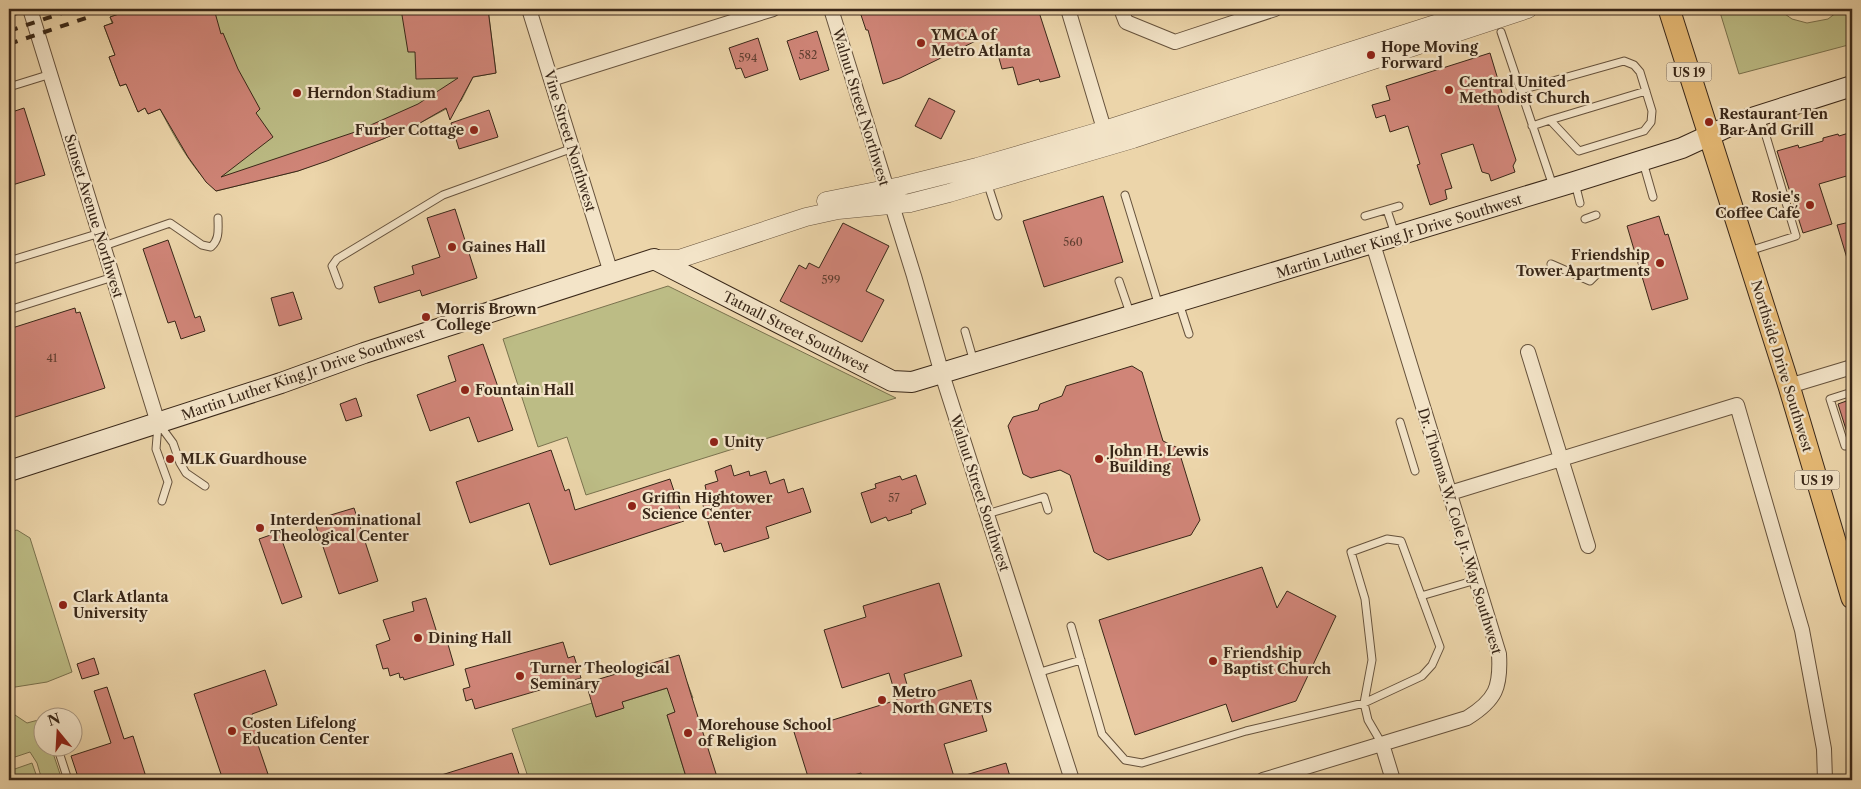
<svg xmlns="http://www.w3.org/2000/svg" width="1861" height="789" font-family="'Libre Caslon Text',serif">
<rect width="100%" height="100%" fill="#ecd5aa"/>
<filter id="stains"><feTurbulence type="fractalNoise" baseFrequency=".004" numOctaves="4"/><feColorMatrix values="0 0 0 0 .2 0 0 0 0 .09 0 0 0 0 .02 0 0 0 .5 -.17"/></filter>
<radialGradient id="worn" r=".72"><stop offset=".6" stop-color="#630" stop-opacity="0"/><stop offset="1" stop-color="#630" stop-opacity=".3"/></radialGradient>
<!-- green -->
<path fill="#bcbc85" stroke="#7a724e" d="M124,9H488L496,73L473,77L461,101L420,123L383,139L298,171L216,191C192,169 175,138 160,109L148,114L145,108L138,112L127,84L120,86L109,57L115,55L104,26L112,23L110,17L124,12Z
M1719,9H1778L1792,19L1807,23L1828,19L1841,9H1852V44L1739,74Z
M668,286L896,398L586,495L567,437L538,447L503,339Z
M17,530L30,538L72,672L47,682L9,688V532Z
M687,682L693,698L673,704L675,712L667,715L687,780H529L512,729L592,703L596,717L623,708L622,702Z
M9,711L27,723L42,719V746L51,747L62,780H42L37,763L30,752L9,759Z
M32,763L38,780H9V771Z"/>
<!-- building -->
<path fill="#d08578" stroke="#392718" d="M124,9H214L221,34L223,33L238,69L260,109L256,113L273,137L221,177L355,132L418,104L458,78L416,79L415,52H408L401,9H488L496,73L473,77L450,120L446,108L420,123L383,139L327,161L298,171L216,191L206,182L188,157L160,109L148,114L145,108L138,112L126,84L120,86L109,57L115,55L104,26L113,23L110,17L125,12Z
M859,9H1038L1060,77L1040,82L1039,79L1018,85L1013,67L1002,69L992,33L900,78L883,84L868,30H866Z
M817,31L829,70L800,80L787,41Z
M758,38L768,70L745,78L741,68L736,69L729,48Z
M1490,53L1502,93L1495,96L1516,160L1513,166L1515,172L1491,181L1489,174L1482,172L1473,144L1441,154L1452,188L1445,190L1447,199L1430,205L1417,165L1420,164L1408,126L1390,132L1385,115L1376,118L1372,105L1390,100L1386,86Z
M929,98L955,111L941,139L915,126Z
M24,108L45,175L9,186V113Z
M489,110L498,137L459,149L451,123Z
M1852,132V167L1848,168L1850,175L1819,184L1832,224L1803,233L1777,151L1798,145L1799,148L1823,141V138L1838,134L1839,136Z
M1103,196L1123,262L1044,287L1023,221Z
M455,209L477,278L422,296L420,290L379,303L374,287L414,274L412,266L440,257L427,218Z
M1659,216L1665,235L1668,234L1688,299L1652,310L1627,226Z
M1850,222L1852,229V264L1849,265L1837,225Z
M843,223L889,246L866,291L884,300L862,342L780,301L799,265L806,269L809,263L819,268Z
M168,240L195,318L200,316L205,331L181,339L175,321L168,323L143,249Z
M293,292L302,319L279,326L271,298Z
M75,308L76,313L80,312L105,388L9,419V329Z
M483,344L513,430L478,442L469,417L430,431L417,395L456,381L448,356Z
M1132,366L1142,372L1163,441L1178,448L1200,520L1191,535L1108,560L1094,552L1070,475L1060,470L1031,478L1023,474L1008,426L1013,417L1038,410L1040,404L1062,396L1066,386Z
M356,398L362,416L346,421L340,404Z
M1852,399V438L1849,439L1838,404Z
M551,450L565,491L569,489L575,510L670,479L684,521L550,565L529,503L470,523L456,482Z
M731,465L734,476L749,471L750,476L766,471L770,484L784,479L788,493L803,488L811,512L766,527L769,538L724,552L721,543L715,545L699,492L706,490L705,485L718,481L715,471Z
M916,475L926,504L911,510L912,513L888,521L886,517L871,523L861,493L876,488L875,484L900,476L902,480Z
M354,508L378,581L339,594L314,520Z
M279,532L302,597L282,604L259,539Z
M1262,567L1277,608L1287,591L1336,616L1296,701L1232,722L1226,704L1135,735L1099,620Z
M939,583L962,656L904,674L911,699L971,680L987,731L944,744L955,780H863L861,773L836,780H809L794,732L897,700L889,673L842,688L824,630L866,617L863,606Z
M426,598L438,636L445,634L454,665L404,680L403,677L400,678L399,673L390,676L388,668L383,669L376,645L390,640L383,620L414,611L412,602Z
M563,642L568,658L574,656L581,678L475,709L472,699L466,701L463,689L470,687L465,669Z
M679,655L692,698L718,780H687L667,715L675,712L667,688L622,702L624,708L596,717L586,683Z
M94,658L99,674L82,679L77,664Z
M265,670L277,705L252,714L260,737L256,739L270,780H223L194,694Z
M107,687L124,739L133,736L147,780H79L71,756L111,743L94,691Z
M512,753L521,780H435V777Z
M1006,763L1011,780H959V777Z"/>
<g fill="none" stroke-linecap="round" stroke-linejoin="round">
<!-- service casing -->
<g stroke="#66523c" stroke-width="9">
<path id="service" d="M1805,9L1810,10L1822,9
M9,13L22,9
M1501,32L1553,186
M9,87L51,74
M1521,90L1624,61L1634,65L1640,72L1652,111L1651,122L1644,131L1579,151L1550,120L1532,126
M1550,120L1646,91
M1643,162L1653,197
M987,182L998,216
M1575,183L1580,203
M1125,195L1159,306
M1387,210L1395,234
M1365,216L1399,206
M1585,219L1596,215
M104,246L170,223L202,245L211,247C220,239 218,229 218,218
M1749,251L1796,236L1760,116
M9,261L100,233
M1551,264L1590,281L1600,271
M1119,281L1130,313
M339,285L332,266L337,259L443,195L573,148
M1179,303L1189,334
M9,310L113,277
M965,331L974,362
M1852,392L1830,399L1845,446L1852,443
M1400,422L1415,471
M159,424L173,443L180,463L186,473L205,486
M158,425L156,449L168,482L162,501
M987,514L1044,497L1048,510
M1421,596L1476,580
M1071,626L1102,734L1125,760L1142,763L1246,731L1364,703L1422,676L1432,665L1440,647L1401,541L1387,539L1351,552L1365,599L1372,660L1364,703L1368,720L1382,744
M1037,673L1081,660
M57,746L68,780"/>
</g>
<!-- minor casing -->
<g stroke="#66523c" stroke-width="16">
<path id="minor" d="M30,9L158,423
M529,9L611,273
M831,9L914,276L942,374L1072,780
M1068,9L1107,139
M1121,9L1126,22L1175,42L1275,9
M551,79L773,9
M1528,352L1588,546
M1789,386L1852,367
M1450,493L1737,405L1802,630L1824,749L1825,780
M1382,744L1393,780
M1263,780L1467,718C1496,700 1501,687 1499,654L1373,244"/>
</g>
<!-- tertiary casing -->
<g stroke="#66523c" stroke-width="19">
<path id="tertiary" d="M826,201L901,186L977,167L1104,130L1482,9
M654,259H679L806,217L838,210L910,203L949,193L1133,139L1528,9"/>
</g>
<!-- secondary casing -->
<g stroke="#392718" stroke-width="22">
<path id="secondary" d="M9,471L281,383L364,353L654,259L892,381L912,382L1574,182L1682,148L1736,123L1852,86"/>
</g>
<!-- primary casing -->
<g stroke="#392718" stroke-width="23">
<path id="primary" d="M1669,9L1789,386L1852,598"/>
</g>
<!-- service -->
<use href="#service" stroke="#f3e4c8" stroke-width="7"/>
<!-- minor -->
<use href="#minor" stroke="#f3e4c8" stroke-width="14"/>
<!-- tertiary -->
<use href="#tertiary" stroke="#f3e4c8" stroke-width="18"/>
<!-- secondary -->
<use href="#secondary" stroke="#f3e4c8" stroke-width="20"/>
<!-- primary -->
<use href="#primary" stroke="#e6ba75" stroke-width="21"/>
<!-- rail -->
<path stroke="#392718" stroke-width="4" stroke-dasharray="9 9" stroke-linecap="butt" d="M9,31L74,9
M9,44L86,18"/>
</g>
<!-- markers -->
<g fill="#8f2418" stroke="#f3e4c8" stroke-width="2">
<circle cx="921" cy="43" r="5"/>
<circle cx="1371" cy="55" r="5"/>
<circle cx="1449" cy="90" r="5"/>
<circle cx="297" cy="93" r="5"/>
<circle cx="1709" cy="122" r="5"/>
<circle cx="474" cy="130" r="5"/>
<circle cx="1810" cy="205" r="5"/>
<circle cx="452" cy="247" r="5"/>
<circle cx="1660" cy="263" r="5"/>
<circle cx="426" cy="317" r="5"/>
<circle cx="465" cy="390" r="5"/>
<circle cx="714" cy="442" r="5"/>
<circle cx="170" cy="459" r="5"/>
<circle cx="1099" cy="459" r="5"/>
<circle cx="632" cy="506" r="5"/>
<circle cx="260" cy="528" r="5"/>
<circle cx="63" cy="605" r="5"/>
<circle cx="418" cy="638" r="5"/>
<circle cx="1213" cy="661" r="5"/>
<circle cx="520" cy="676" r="5"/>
<circle cx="882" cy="700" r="5"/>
<circle cx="232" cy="731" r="5"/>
<circle cx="688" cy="733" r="5"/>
</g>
<g text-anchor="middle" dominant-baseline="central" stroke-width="4.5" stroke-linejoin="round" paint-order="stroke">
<!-- number labels -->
<g font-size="11" fill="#5f3e30">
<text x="808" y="55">582</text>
<text x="748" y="58">594</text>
<text x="1073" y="242">560</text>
<text x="831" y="280">599</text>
<text x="52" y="358">41</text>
<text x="894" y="498">57</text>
</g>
<!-- shield labels -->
<g fill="#f3e4c8" stroke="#71604d" stroke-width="1">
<rect x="1666.5" y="62.5" width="45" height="19" rx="4"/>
<rect x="1794.5" y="470.5" width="45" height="19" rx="4"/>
</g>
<g font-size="12" font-weight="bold" fill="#392718">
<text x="1689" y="72">US 19</text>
<text x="1817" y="480">US 19</text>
</g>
<!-- poi labels -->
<g font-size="14" font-weight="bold" fill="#392718" stroke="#f3e4c8" text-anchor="start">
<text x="931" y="35">YMCA of<tspan x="931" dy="16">Metro Atlanta</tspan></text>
<text x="1381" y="47">Hope Moving<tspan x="1381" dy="16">Forward</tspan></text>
<text x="1459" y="82">Central United<tspan x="1459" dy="16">Methodist Church</tspan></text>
<text x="307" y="93">Herndon Stadium</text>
<text x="1719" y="114">Restaurant Ten<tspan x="1719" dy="16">Bar And Grill</tspan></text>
<text x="464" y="130" text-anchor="end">Furber Cottage</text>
<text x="1800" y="197" text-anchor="end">Rosie's<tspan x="1800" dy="16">Coffee Café</tspan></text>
<text x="462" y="247">Gaines Hall</text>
<text x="1650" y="255" text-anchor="end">Friendship<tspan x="1650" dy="16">Tower Apartments</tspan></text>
<text x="436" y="309">Morris Brown<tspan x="436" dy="16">College</tspan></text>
<text x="475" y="390">Fountain Hall</text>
<text x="724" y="442">Unity</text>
<text x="1109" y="451">John H. Lewis<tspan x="1109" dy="16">Building</tspan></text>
<text x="180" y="459">MLK Guardhouse</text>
<text x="642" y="498">Griffin Hightower<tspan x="642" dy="16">Science Center</tspan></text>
<text x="270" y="520">Interdenominational<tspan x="270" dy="16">Theological Center</tspan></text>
<text x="73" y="597">Clark Atlanta<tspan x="73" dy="16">University</tspan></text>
<text x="428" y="638">Dining Hall</text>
<text x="1223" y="653">Friendship<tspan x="1223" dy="16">Baptist Church</tspan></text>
<text x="530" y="668">Turner Theological<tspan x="530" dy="16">Seminary</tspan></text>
<text x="892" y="692">Metro<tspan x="892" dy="16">North GNETS</tspan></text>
<text x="242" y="723">Costen Lifelong<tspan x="242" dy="16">Education Center</tspan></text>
<text x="698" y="725">Morehouse School<tspan x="698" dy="16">of Religion</tspan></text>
</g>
<!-- street labels -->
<g font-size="14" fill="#392718" stroke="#f3e4c8">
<text transform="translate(861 107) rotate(73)">Walnut Street Northwest</text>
<text transform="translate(570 141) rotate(73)">Vine Street Northwest</text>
<text transform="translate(94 216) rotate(73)">Sunset Avenue Northwest</text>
<text transform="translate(1399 236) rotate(-17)">Martin Luther King Jr Drive Southwest</text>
<text transform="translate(796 332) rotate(27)">Tatnall Street Southwest</text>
<text transform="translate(1782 366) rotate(73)">Northside Drive Southwest</text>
<text transform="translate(303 374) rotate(-19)">Martin Luther King Jr Drive Southwest</text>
<text transform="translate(980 493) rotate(72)">Walnut Street Southwest</text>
<text transform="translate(1460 531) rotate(73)">Dr. Thomas W. Cole Jr. Way Southwest</text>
</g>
</g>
<!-- margin -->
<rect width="1861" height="789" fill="none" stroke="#ecd5aa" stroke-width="30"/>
<rect x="10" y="10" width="1841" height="769" fill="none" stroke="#392718" stroke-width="2.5"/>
<rect x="15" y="15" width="1831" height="759" fill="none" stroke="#392718"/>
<!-- north arrow -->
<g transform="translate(58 732) rotate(342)"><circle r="24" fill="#f3e4c8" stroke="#a99882"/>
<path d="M0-4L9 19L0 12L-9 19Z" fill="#8f2418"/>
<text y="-8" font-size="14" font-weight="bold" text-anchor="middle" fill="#392718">N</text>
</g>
<rect width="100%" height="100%" filter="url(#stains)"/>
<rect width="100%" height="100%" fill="url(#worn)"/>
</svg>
